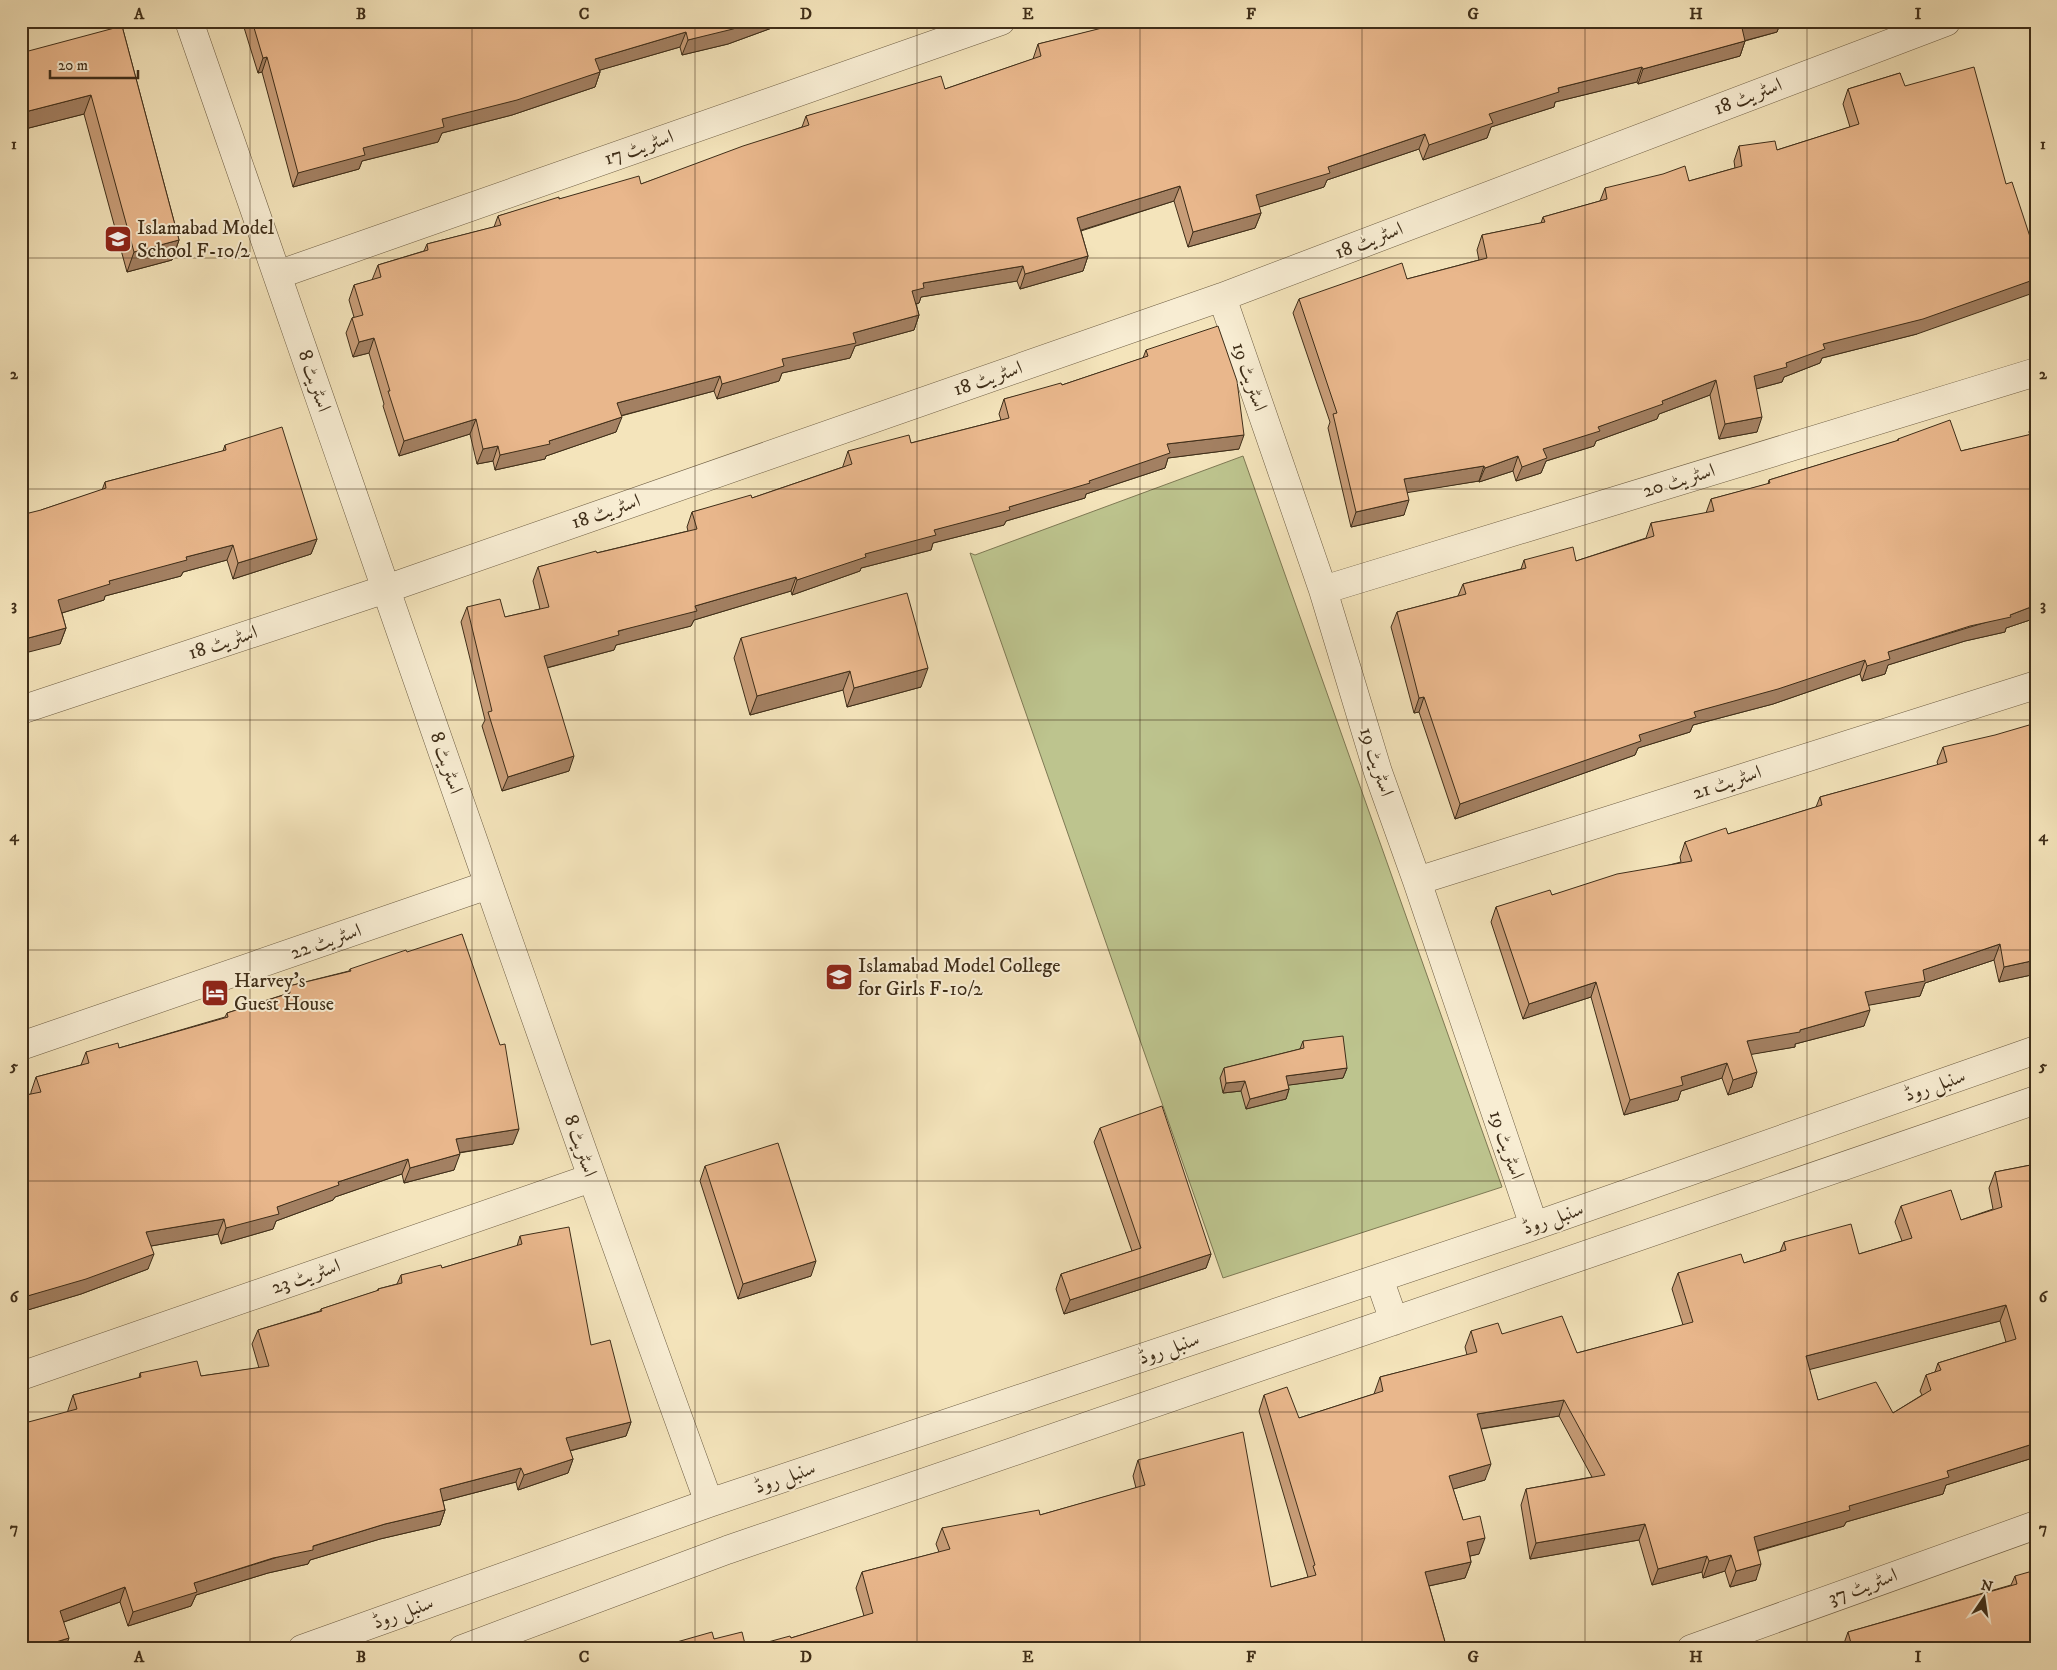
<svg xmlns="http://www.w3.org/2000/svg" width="2057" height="1670" font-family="'IM FELL DW Pica',Amiri,serif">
<rect width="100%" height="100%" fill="#f4e4bb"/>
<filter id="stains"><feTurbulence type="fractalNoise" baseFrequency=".004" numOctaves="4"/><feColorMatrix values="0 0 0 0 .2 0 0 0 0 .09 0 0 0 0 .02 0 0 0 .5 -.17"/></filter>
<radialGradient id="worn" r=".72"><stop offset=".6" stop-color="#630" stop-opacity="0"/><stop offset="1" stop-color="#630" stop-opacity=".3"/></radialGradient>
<!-- green -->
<path fill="#bdc48e" stroke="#7e7954" d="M1243,456L1502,1187L1223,1278L970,553L975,555Z"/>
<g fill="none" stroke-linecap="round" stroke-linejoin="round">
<!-- minor casing -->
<g stroke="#6c5c42" stroke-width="29">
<path id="minor" d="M189,21C361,516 530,1011 709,1503
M277,275L1001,21
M1222,297L1323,590L1378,772L1417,881L1534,1226
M1323,590L2036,372
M21,710L386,589L1222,297L1946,22
M1417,881L2036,685
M21,1046L488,885
M1379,1278L1394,1321
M21,1376L591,1178
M302,1649L709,1503L1534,1226L2036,1050
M462,1649L727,1550L2036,1100
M1691,1649L2036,1525"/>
</g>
<!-- minor -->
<use href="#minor" stroke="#f8edd3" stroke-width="28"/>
</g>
<!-- wall -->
<path fill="#c89d78" stroke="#3f2e19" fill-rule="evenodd" d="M242,21H791L728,44L682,55L680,47L600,70V72L595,87L512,115L442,133L438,142L362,161L359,169L293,187L262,72L258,73Z
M1121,21H1781L1777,32L1745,41L1740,56L1638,84L1637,82L1555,102L1554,107L1491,127L1487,138L1423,160L1419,149L1327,180L1324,187L1259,207L1261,213L1255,228L1188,247L1174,201L1081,231L1088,256L1083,271L1020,289L1017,281L921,297L919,303L916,304L919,315L914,330L855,346L850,358L782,373L779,381L717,399L714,391L621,416L616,432L546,456L545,459L495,470L493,461L477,464L470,434L399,456L383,406L384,404L369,353L353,357L346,333L352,318L354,317L349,300L354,285L372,280L378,265L424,251L427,244L494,227L498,216L559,199L641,184L802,127L806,116L945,89L1033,59L1038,44L1121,24Z
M122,26L179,240L172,260L127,272L84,114L21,130Z
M1900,73L1917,334L1822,358L1820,363L1784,377L1782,382L1756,389L1757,432L1719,439L1710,395L1659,414L1657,419L1596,441L1594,446L1546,461L1541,473L1516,481L1513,471L1479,482V481L1407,492L1404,515L1351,527L1328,428L1330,422L1293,313L1299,299L1407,279L1479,260L1477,250L1482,235L1541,223L1543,217L1600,201L1605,188L1689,181L1735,168L1734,161L1739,146L1777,150L1850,127L1843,104L1848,89Z
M1146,350L1239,449L1168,458L1165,468L1086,494L1085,498L1006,521L1004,525L933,543L931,550L861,568L860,571L792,595L791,591L694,620L691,626L616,645L614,650L547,668L569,771L502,791L482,726L485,720L461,622L467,607L505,617L540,609L533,581L538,567L688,531L687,527L692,512L752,498L843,467V466L848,451L911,443L1001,420L999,414L1004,399L1062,385L1143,358Z
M2036,417V618L2006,628L2005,632L1965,641L1888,665L1885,674L1862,681L1860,674L1773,704L1693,725L1690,732L1638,748L1635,755L1455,819L1419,712L1414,713L1391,627L1397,612L1458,596L1463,584L1521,569L1524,560L1576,561L1646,538L1651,523L1706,513L1711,499L1768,484L1769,480L1897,441L1898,439L1961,451L2030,435L2029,432L2034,418Z
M225,445L317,539L311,554L233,579L227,560L183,572L181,576L105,596L104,600L62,613L66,628L60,644L41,510L102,490L105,482L223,451Z
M741,638L921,687L847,707L843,690L750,715L734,658Z
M1943,747L2036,974L1999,982L1994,960L1925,983L1920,996L1868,1005L1864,1026L1795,1044V1047L1751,1054L1752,1087L1728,1095L1722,1078L1681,1091L1678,1100L1624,1115L1591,997L1523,1019L1491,922L1496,907L1552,895L1681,862L1680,857L1685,842L1728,834L1816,807L1820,797L1938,765L1937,762Z
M350,969L513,1144L459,1153L454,1170L404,1183L402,1174L335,1197L333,1200L276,1221L273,1229L221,1244L218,1234L151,1246L148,1269L81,1294L21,1312V1096L31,1094V1092L36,1077L81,1065L86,1052L119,1048L225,1017L227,1013L286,994L289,986L349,971Z
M1303,1041L1347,1068L1343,1078L1288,1085L1289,1089L1286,1099L1246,1109L1241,1091L1223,1093L1220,1078L1224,1068L1300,1049Z
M1100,1128L1211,1254L1206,1268L1064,1314L1056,1289L1061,1274L1132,1251L1094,1142Z
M2036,1164V1457L1946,1485L1943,1494L1846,1522L1844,1526L1758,1551L1756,1580L1730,1587L1725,1571L1703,1578L1702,1572L1652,1585L1639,1540L1530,1559L1521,1505L1526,1489L1592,1477L1559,1416L1481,1429L1485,1480L1453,1489L1463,1520L1479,1554L1470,1556L1471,1562L1465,1578L1429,1586L1447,1649H652L714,1639L746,1648L791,1638L864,1616L856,1588L862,1572L939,1552L936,1544L942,1528L1040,1515L1136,1488L1133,1476L1138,1460L1271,1587L1308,1577L1259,1411L1264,1395L1299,1418L1374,1394L1380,1377L1467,1355L1465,1347L1471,1331L1502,1334L1577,1353L1683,1325L1672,1289L1678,1273L1744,1263L1780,1252L1784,1242L1859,1254L1902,1241L1895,1222L1901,1206L1961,1220L1993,1209L1989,1188L1995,1172ZM2000,1321L2006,1342L1938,1363L1935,1372L1926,1375L1920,1391L1922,1395L1893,1413L1818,1400L1809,1369Z
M705,1166L811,1276L738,1299L700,1181Z
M520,1236L591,1345L631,1422L626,1436L570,1451L573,1459L568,1473L518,1490L516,1482L443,1501L445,1510L440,1525L380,1539L310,1560L308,1564L268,1573L196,1595L191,1606L128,1626L120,1602L64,1622L21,1649L68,1410L73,1395L139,1378L140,1373L201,1376L259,1368L252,1344L258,1330L320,1311L321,1309L377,1291L378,1289L397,1284L401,1275L442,1268L517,1246Z
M2015,1576L2036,1649H1842L1848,1632L2011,1585Z"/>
<!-- shaded-wall -->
<path fill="#a38062" stroke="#3f2e19" d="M755,21H791L728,44L682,55L688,40Z
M1768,21H1781L1777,32L1736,43L1742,28Z
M686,32L680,47L590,73L595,59Z
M1745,41L1740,56L1638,84L1643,69Z
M267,57L262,72L258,73L263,58Z
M1642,67L1637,82L1555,102L1554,107L1491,127L1487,138L1423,160L1429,145L1489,114L1558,88Z
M600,72L595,87L512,115L442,133L438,142L362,161L359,169L293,187L298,173L363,148L442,119Z
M91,95L84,114L21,130V113Z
M1425,134L1419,149L1327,180L1324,187L1250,210L1256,195L1328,167Z
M1180,186L1174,201L1072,233L1077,218Z
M1261,213L1255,228L1188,247L1193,232Z
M179,240L172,260L127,272L134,252Z
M1088,256L1083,271L1020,289L1025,274Z
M1023,266L1017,281L921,297L919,303L907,306L912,291L923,283Z
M2036,279V292L1917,334L1822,358L1820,363L1784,377L1782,382L1748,391L1754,376L1786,363L1823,344Z
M919,315L914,330L855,346L850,358L782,373L779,381L717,399L722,384L782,359L853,333Z
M374,338L369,353L353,357L359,342Z
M720,376L714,391L612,418L617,403Z
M1716,380L1710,395L1659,414L1657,419L1596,441L1594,446L1546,461L1541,473L1516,481L1522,467L1543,449L1598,427L1662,401Z
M622,417L616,432L546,456L545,459L495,470L500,455L549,441Z
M1762,417L1757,432L1719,439L1725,424Z
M476,419L470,434L399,456L404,441Z
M1244,435L1239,449L1168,458L1165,468L1086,494L1085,498L1006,521L1004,525L933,543L931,550L861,568L860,571L792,595L797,580L865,554L934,530L1009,507L1089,481L1167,444Z
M498,446L493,461L477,464L483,449Z
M1518,456L1513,471L1479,482L1485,468Z
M1484,466L1479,481L1399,494L1404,479Z
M1409,500L1404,515L1351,527L1356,512Z
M317,539L311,554L233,579L238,563Z
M233,545L227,560L183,572L181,576L105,596L104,600L52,616L58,600L109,581L186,557Z
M796,577L791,591L694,620L691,626L616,645L614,650L538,670L544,656L695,606Z
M2036,605V618L2006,628L2005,632L1965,641L1888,665L1885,674L1862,681L1867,666L1888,652L2010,615Z
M66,628L60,644L21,654V640Z
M1865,660L1860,674L1773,704L1693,725L1690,732L1638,748L1635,755L1455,819L1460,804L1639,735L1694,712Z
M928,668L921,687L847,707L854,688Z
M850,671L843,690L750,715L757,696Z
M1424,697L1419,712L1414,713L1419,698Z
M574,756L569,771L502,791L508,777Z
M2000,944L1994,960L1925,983L1920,996L1859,1007L1865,992L1923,970Z
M2036,960V974L1999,982L2004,967Z
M1596,982L1591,997L1523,1019L1529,1004Z
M1870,1010L1864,1026L1795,1044V1047L1742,1056L1747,1041L1800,1030Z
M1727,1063L1722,1078L1681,1091L1678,1100L1624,1115L1630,1100L1681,1077Z
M1347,1068L1343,1078L1282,1086L1286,1076Z
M1757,1072L1752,1087L1728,1095L1733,1080Z
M1245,1081L1241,1091L1223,1093L1226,1083Z
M1289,1089L1286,1099L1246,1109L1250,1099Z
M519,1129L513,1144L450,1154L456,1139Z
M460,1154L454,1170L404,1183L410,1168Z
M408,1159L402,1174L335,1197L333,1200L276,1221L273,1229L221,1244L226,1228L338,1182Z
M224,1219L218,1234L140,1248L146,1232Z
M154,1254L148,1269L81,1294L21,1312V1302L24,1297Z
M1211,1254L1206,1268L1064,1314L1070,1300Z
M816,1261L811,1276L738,1299L743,1284Z
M2006,1305L2000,1321L1800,1372L1806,1356Z
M1564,1400L1559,1416L1472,1430L1477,1414Z
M631,1422L626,1436L561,1453L566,1438Z
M2036,1443V1457L1946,1485L1943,1494L1846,1522L1844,1526L1748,1553L1754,1537L1849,1506L1947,1471Z
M573,1459L568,1473L518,1490L524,1475Z
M1491,1464L1485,1480L1443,1492L1449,1476Z
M521,1468L516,1482L435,1503L440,1489Z
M445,1510L440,1525L380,1539L310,1560L308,1564L268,1573L196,1595L191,1606L128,1626L133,1612L194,1583L385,1524Z
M1645,1524L1639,1540L1530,1559L1536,1543Z
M1485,1538L1479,1554L1461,1558L1467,1542Z
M1731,1555L1725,1571L1703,1578L1709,1561Z
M1707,1556L1702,1572L1652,1585L1658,1569Z
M1471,1562L1465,1578L1419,1588L1425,1572Z
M1761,1564L1756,1580L1730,1587L1736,1571Z
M125,1587L120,1602L55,1625L60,1611Z
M69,1638L65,1649H33Z"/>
<!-- building -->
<path fill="#e9b78c" stroke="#3f2e19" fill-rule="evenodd" d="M252,21H755L733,29L688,40L686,32L595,59L600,72L517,100L442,119L444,127L363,148L365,155L298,173L267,57L263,58Z
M1130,21H1768L1742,28L1745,41L1643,69L1642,67L1558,88L1559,92L1489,114L1493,123L1429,145L1425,134L1328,167L1330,173L1256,195L1261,213L1193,232L1180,186L1077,218L1088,256L1025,274L1023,266L923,283L924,288L912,291L919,315L853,333L856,343L782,359L784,366L722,384L720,376L617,403L622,417L549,441L550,444L500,455L498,446L483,449L476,419L404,441L388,391H390L374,338L359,342L352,318L363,315L354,285L381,277L378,265L428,250L427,244L501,225L498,216L559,197V199L639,176L641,184L743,146L809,125L806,116L941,76L945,89L1041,56L1038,44Z
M122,26L179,240L134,252L91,95L21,113V53Z
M1974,67L2006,184L2012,182L2036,255V279L1923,319L1823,344L1825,349L1786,363L1787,367L1754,376L1762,417L1725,424L1716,380L1662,401L1663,404L1598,427L1600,431L1543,449L1547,458L1522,467L1518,456L1485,468L1484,466L1404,479L1409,500L1356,512L1333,414L1337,413L1299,299L1402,263L1407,279L1487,258L1482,235L1545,222L1543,217L1607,199L1605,188L1663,174L1685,166L1689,181L1742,166L1739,146L1775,141L1777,150L1859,124L1848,89L1900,73L1905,86Z
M1218,326L1237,381L1244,435L1167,444L1170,453L1089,481L1090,483L1009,507L1010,510L934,530L936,535L865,554L866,557L797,580L796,577L695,606L697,611L618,631L619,635L544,656L574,756L508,777L488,712L492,711L467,607L500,599L505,617L549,607L538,567L596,551L597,553L697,529L692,512L751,495L752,498L852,464L848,451L909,435L911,443L1009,418L1004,399L1061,383L1062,385L1148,356L1146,350Z
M1950,420L1961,451L2036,433V605L2010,615L2011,617L1970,626L1888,652L1890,659L1867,666L1865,660L1778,689L1694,712L1696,717L1639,735L1641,741L1460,804L1424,697L1419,698L1397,612L1466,594L1463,584L1526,568L1524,560L1573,547L1576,561L1654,536L1651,523L1714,511L1711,499L1770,483L1769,480L1899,440L1898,439Z
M282,427L317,539L238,563L233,545L186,557L187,560L109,581L110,584L58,600L66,628L21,640V515L41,510L106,488L105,482L226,450L225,445Z
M907,593L928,668L854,688L850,671L757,696L741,638Z
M2036,723V960L2004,967L2000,944L1923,970L1925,981L1865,992L1870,1010L1800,1030V1032L1747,1041L1757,1072L1733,1080L1727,1063L1681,1077L1683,1085L1630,1100L1596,982L1529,1004L1496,907L1550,890L1552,895L1617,874L1692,861L1685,842L1726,828L1728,834L1822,805L1820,797L1947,762L1943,747L1995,735Z
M462,934L500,1045L505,1044L519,1129L456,1139L460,1154L410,1168L408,1159L338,1182L339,1185L277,1207L279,1214L226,1228L224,1219L146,1232L154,1254L86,1279L24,1297L25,1300L21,1302V1096L41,1092L36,1077L89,1063L86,1052L118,1043L119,1048L228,1017L227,1013L290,993L289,986L351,971L350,969L406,950L407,952Z
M1343,1036L1347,1068L1286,1076L1289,1089L1250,1099L1245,1081L1226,1083L1224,1068L1304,1048L1303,1041Z
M1162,1106L1211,1254L1070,1300L1061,1274L1141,1248L1100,1128Z
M778,1143L816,1261L743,1284L705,1166Z
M2036,1164V1443L1947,1471L1949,1477L1849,1506L1850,1510L1754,1537L1761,1564L1736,1571L1731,1555L1709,1561L1707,1556L1658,1569L1645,1524L1536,1543L1526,1489L1605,1475L1564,1400L1477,1414L1491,1464L1449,1476L1463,1520L1480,1516L1485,1538L1467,1542L1471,1562L1425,1572L1447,1649H652L712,1632L714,1639L742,1632L746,1648L790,1636L791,1638L873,1613L862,1572L950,1549L942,1528L1039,1510L1040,1515L1145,1485L1138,1460L1243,1432L1271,1587L1316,1575L1313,1566L1315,1565L1264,1395L1287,1387L1299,1418L1383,1391L1380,1377L1477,1352L1471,1331L1498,1323L1502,1334L1562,1316L1577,1353L1693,1322L1678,1273L1741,1254L1744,1263L1786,1250L1784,1242L1851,1224L1859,1254L1912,1238L1901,1206L1951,1190L1961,1220L2002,1207L1995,1172ZM2006,1305L2016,1339L1938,1363L1941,1370L1926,1375L1931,1390L1893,1413L1876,1382L1818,1400L1806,1356Z
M569,1227L591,1345L610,1340L631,1422L566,1438L573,1459L524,1475L521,1468L440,1489L445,1510L385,1524L313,1546V1550L273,1558L194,1583L197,1592L133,1612L125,1587L60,1611L69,1638L33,1649H21V1424L77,1409L73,1395L141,1377L140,1373L197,1361L201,1376L269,1366L258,1330L322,1311L321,1309L379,1290L378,1289L402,1283L401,1275L441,1265L442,1268L522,1244L520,1236Z
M2036,1570V1649H1846L1852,1647L1848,1632L2017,1584L2015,1576Z"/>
<!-- grid -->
<path fill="none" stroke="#3f2e19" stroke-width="1" stroke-opacity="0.55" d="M250,21V1649M472,21V1649M695,21V1649M917,21V1649M1140,21V1649M1362,21V1649M1585,21V1649M1807,21V1649M21,258H2036M21,489H2036M21,720H2036M21,950H2036M21,1181H2036M21,1412H2036"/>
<!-- icons -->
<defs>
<g id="school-square" transform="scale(1.4375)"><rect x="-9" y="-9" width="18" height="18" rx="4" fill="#8f2418" stroke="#f8edd3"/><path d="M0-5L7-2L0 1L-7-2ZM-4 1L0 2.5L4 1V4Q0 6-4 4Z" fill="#fff"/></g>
<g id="university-square" transform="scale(1.4375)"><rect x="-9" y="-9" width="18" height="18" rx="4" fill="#8f2418" stroke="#f8edd3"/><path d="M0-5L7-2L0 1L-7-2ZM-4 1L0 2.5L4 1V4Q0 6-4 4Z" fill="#fff"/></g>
<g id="hotel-square" transform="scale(1.4375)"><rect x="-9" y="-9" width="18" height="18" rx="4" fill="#8f2418" stroke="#f8edd3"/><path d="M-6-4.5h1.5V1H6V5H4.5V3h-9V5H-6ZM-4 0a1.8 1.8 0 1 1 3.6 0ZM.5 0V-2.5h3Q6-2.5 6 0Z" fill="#fff"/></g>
</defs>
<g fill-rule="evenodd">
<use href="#school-square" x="118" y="239"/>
<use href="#university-square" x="839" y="977"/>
<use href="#hotel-square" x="215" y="993"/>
</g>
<g text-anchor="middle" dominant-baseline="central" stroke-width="4" stroke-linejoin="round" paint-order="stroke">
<!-- street labels -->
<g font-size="20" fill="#3f2e19" stroke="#f8edd3">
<text transform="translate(1748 97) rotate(-21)">اسٹریٹ 18</text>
<text transform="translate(639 148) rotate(-19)">اسٹریٹ 17</text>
<text transform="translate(1369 241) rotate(-21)">اسٹریٹ 18</text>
<text transform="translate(1249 377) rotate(71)">اسٹریٹ 19</text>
<text transform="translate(988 379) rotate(-19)">اسٹریٹ 18</text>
<text transform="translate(314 381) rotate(71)">اسٹریٹ 8</text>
<text transform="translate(1679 481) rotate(-17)">اسٹریٹ 20</text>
<text transform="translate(606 512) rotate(-19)">اسٹریٹ 18</text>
<text transform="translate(223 643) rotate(-18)">اسٹریٹ 18</text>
<text transform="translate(1376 762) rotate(72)">اسٹریٹ 19</text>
<text transform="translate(446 763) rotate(71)">اسٹریٹ 8</text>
<text transform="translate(1727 783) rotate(-18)">اسٹریٹ 21</text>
<text transform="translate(326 942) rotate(-19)">اسٹریٹ 22</text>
<text transform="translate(1935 1086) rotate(-19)">سنبل روڈ</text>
<text transform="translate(1506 1145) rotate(71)">اسٹریٹ 19</text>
<text transform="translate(580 1146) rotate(71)">اسٹریٹ 8</text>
<text transform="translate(1553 1219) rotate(-19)">سنبل روڈ</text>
<text transform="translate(306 1277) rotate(-19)">اسٹریٹ 23</text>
<text transform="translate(1169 1349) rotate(-19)">سنبل روڈ</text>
<text transform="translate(785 1478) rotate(-19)">سنبل روڈ</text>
<text transform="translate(1863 1587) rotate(-20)">اسٹریٹ 37</text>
<text transform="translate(403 1613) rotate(-20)">سنبل روڈ</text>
</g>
<!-- poi labels -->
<g font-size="20" fill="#3f2e19" stroke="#f8edd3" text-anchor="start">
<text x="137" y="228">Islamabad Model<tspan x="137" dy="23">School F-10/2</tspan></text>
<text x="858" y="966">Islamabad Model College<tspan x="858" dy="23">for Girls F-10/2</tspan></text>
<text x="234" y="981">Harvey's<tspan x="234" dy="23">Guest House</tspan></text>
</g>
</g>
<!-- margin -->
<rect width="2057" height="1670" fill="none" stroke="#f4e4bb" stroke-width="55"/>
<!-- north arrow -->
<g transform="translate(1984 1598) rotate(13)" stroke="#f8edd3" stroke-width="4" paint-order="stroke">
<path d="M0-4L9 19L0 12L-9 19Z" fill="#3f2e19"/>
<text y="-8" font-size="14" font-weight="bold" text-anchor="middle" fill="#3f2e19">N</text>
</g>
<!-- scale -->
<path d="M50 70v8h88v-8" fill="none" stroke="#3f2e19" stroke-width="2.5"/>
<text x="58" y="70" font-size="15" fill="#3f2e19" stroke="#f8edd3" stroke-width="4" paint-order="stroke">20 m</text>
<rect x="28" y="28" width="2002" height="1614" fill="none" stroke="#3f2e19" stroke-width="2"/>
<g font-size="16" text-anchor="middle" font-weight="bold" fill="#3f2e19">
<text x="139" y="19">A</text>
<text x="361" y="19">B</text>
<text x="584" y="19">C</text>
<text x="806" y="19">D</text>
<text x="1028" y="19">E</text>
<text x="1251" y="19">F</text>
<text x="1473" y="19">G</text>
<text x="1696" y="19">H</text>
<text x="1918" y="19">I</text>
<text x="14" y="149">1</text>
<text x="2043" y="149">1</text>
<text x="14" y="379">2</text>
<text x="2043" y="379">2</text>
<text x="14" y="610">3</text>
<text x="2043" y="610">3</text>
<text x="14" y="841">4</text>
<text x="2043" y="841">4</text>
<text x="14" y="1071">5</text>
<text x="2043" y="1071">5</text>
<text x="14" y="1302">6</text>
<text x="2043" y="1302">6</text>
<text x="14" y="1533">7</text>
<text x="2043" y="1533">7</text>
<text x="139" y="1662">A</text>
<text x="361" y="1662">B</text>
<text x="584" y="1662">C</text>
<text x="806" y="1662">D</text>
<text x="1028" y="1662">E</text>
<text x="1251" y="1662">F</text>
<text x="1473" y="1662">G</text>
<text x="1696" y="1662">H</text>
<text x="1918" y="1662">I</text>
</g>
<rect width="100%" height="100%" filter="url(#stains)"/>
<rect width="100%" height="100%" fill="url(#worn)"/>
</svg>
